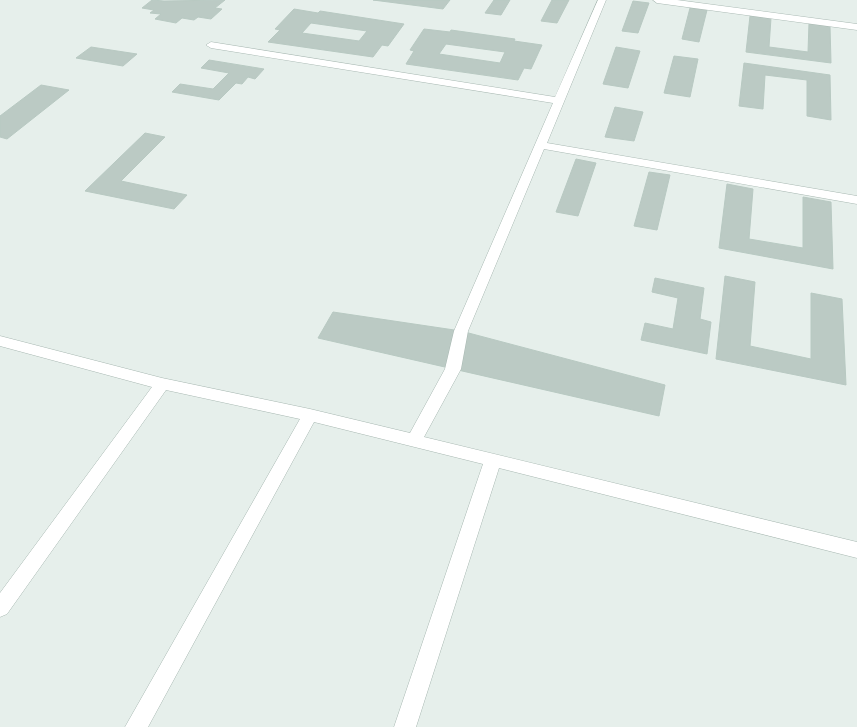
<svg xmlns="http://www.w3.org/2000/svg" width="857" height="727" font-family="Figtree,sans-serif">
<rect width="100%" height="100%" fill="#e6efeb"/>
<!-- building -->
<path fill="#bbcac4" stroke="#b8c9c2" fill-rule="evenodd" d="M152,0L164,1L225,0L215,8L222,9L211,19L198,17L194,20L182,18L176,23L155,19L161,14L150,13L154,10L142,8Z
M373,0H450L443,9Z
M494,0H510L501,15L485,13Z
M552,0H569L557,23L541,21Z
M633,1L649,3L638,33L622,31Z
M690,8L707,10L699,42L682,39Z
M294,9L318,13L320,11L404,24L388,46L382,45L373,57L268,42L280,30L275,29ZM311,23L367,31L359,41L302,33Z
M750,16L771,18L769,47L808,52L809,23L830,26L831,63L746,52Z
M424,29L450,32L451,30L515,39L514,41L542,45L531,69L524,68L518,80L406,64L414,51L410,50ZM446,44L505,52L500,63L439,54Z
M91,47L137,54L123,66L76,58Z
M616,47L640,51L628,88L603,84Z
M674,56L698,59L690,97L664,93Z
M209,60L264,69L255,79L248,77L242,84L236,83L219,100L172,92L180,84L213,89L229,73L201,68Z
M744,63L830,75L831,120L807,116V80L765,75L763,109L739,106Z
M41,85L69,90L7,139L0,137V116Z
M615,107L643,112L634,141L605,137Z
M145,133L165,137L121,181L187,195L174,209L85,191Z
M576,159L596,163L578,216L556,212Z
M649,172L670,175L657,230L634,226Z
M727,184L753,189L749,239L803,248V197L831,202L833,269L719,248Z
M725,276L755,282L750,346L811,359V293L842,299L846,385L716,359Z
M655,278L704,288L700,319L711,322L707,354L641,340L645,323L673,329L678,298L652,292Z
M333,312L461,331L665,385L659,416L318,338Z"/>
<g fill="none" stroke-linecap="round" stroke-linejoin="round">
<!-- minor casing -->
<g stroke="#a8b8b2" stroke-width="1">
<path id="minor" d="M598,0H606L547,143L857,196V204L544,149L468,331L461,369L424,437L857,542V558L499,468L416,727H394L483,464L314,422L148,727H125L300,419L166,390L7,614L0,617V593L152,387L0,346V336L162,378L310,409L410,433L445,369L454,331L553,103L211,48L206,45L211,42L555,97Z
M653,0H677L857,24V30L657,3Z"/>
</g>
<!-- minor -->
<use href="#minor" fill="#fff" fill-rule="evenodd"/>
</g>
</svg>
